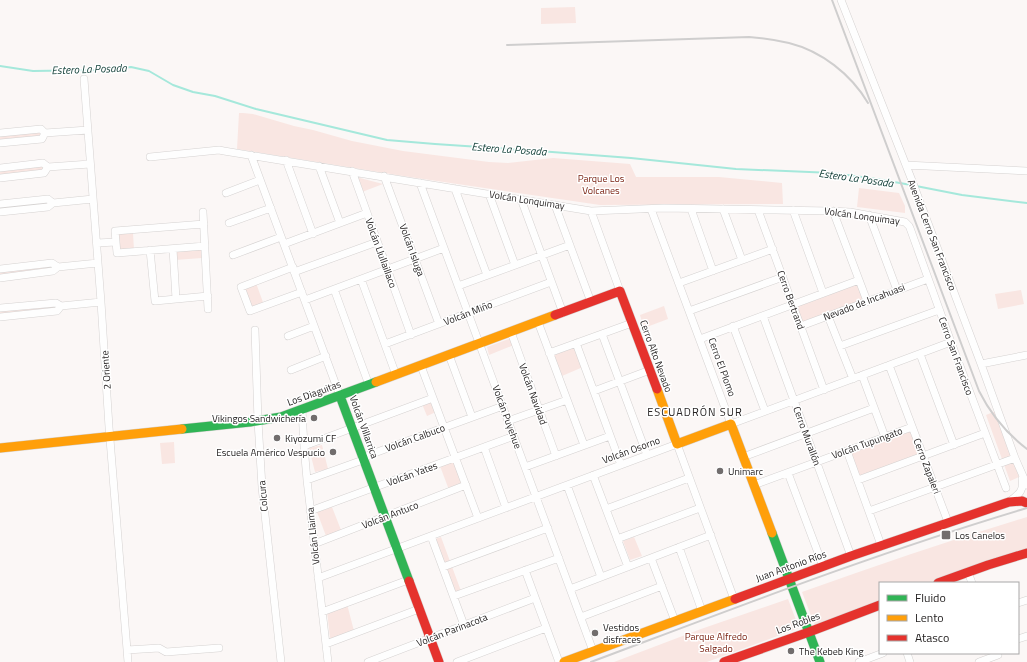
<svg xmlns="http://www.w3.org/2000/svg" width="1027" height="662" font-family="'Titillium Web',sans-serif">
<rect width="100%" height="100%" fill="#fbf7f6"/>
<!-- green -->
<path fill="#f9e6e2" d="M575,7L576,23L541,24V8Z
M239,113H243L253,114L294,126L313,130L352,141L403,151L489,162L508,163L553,158L630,164L636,177H719L782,183L783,204L600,205L403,176L237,149Z
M41,129L42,139L0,143V133Z
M43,163L44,173L0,178V168Z
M356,177L383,184L362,192Z
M859,188L899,193L905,206V213L857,207Z
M133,233L134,250L120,251L118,234Z
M202,249V258L175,260V251Z
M52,263L53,271L0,278V269Z
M256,283L264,305L252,309L243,288Z
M855,284L858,286L862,298L861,301L804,323L801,321L796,307L797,305Z
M1021,290L1024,304L998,309L995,294Z
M56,303L57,311L0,317V308Z
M664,306L668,319L644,328L640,315Z
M511,338L514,345L489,355L487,347Z
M572,347L577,349L583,367L562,376L554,356L556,353Z
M432,401L436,412L427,416L422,404Z
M996,411L1019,477L1010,481L986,415Z
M912,431L920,452L918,455L862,477L858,475L851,456L853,451Z
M174,442L175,463L162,464L160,443Z
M322,445L328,469L315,472L309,448Z
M453,461L463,483L449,490L440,466Z
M332,507L341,530L326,536L317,512Z
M1027,517V549L931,583H880V601L815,626L802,592C877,565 951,540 1027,517Z
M441,537L461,591L455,593L435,539Z
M634,537L642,556L630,560L623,541Z
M788,599L799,628L707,662H614L701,629Z
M347,604L354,631L333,640L330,638L327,611Z"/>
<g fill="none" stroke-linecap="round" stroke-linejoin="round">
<!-- stream -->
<path stroke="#a5e8db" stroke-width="2" d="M0,66L33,71L100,70L131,67L149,71L173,85L193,92L215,96L256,109L387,140L435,144L539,151L631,158L736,169L833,173L883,180L911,185
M916,186L962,195L1027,203"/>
<!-- street casing -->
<g stroke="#d5d2d1" stroke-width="8">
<path id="street" d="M841,0L911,178L981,364L1015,458L1027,485
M84,79L101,302L109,427L128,662
M0,133L41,129L45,133L42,139L0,143
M45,133L88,130
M251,155L340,396
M150,157L219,150L224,151L591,211L664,208L830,211L850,212L905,222L909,226L910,228L951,342L1006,488
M286,160L313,234
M906,165L1027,171
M319,166L340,223
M48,167L90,164
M0,168L43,163L48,167L44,173L0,178
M352,171L411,335
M384,176L439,324
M420,183L593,651
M455,189L487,275
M226,193L260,180
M489,194L515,265
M521,199L563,313
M53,203L93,199
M0,204L48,199L53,203L48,207L0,212
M555,205L591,302
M651,209L731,424L951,342
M691,209L713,271
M723,209L742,260
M758,210L824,390
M793,210L823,293
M591,211L620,291
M833,211L867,301
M203,212L208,309
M869,215L897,290
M229,223L271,208
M204,224L115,231L117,253L205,246
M97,243L116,242
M284,244L367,213
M173,249L176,299
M150,250L155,301L208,296
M233,255L281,237
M58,267L98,263
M293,267L241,287L250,311L302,292
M0,269L52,263L58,267L53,271L0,278
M294,272L377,242
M361,279L396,375
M679,283L773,249
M458,286L570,245
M334,289L369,385
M305,300L444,248
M61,306L101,302
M0,308L56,303L61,306L57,311L0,317
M689,311L783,277
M763,316L851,556
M828,316L853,379
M538,322L584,445
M733,326L765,411
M801,326L928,279
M255,330L258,421L262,487L281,662
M511,332L556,456
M602,334L647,455
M288,336L314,326
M700,339L859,280
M576,343L621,465
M385,344L551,282
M840,346L939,310
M549,353L632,323
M920,354L954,445
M449,355L472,417
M981,364L1027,355
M889,365L948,522
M421,366L478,518
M291,370L326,356
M862,375L885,437
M594,391L650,370
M302,410L304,446L307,480L328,662
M508,421L567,400
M304,446L433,398
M484,447L506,508
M847,451L881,545
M743,457L874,408
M525,467L610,436
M788,473L823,566
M593,475L628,567
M307,480L360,461L369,455L503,406
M858,480L985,433
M567,485L601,577
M754,485L912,427
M1010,501C1019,494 1024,491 1022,479
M606,509L689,478
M310,511L514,436
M869,511L1015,458
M431,536L464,625
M617,539L700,508
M314,544L466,485
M679,547L702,611
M651,558L675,621
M443,567L548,528
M525,570L559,662
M968,572L972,583
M318,578L677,444L734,599
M570,589L711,535
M454,596L559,558
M1018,603L1027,600
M322,612L408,580
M581,617L662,586
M1018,639L1027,636
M326,644L419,609
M127,650L159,648L166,652L219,648
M907,653L910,662
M368,662L535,598
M457,662L546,628
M859,662L883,653
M979,662L998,655"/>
</g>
<!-- fast casing -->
<g stroke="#d5d2d1" stroke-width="10">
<path id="fast" d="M340,396L409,581
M182,429L250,422L281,417L376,382
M772,533L820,662"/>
</g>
<!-- slow casing -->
<g stroke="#d5d2d1" stroke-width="10">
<path id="slow" d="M376,382L555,315
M657,389L677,444L731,424L772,533
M0,448L182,429
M564,662L735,599"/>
</g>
<!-- jam casing -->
<g stroke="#d5d2d1" stroke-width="10">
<path id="jam" d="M555,315L620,291L657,389
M409,581L439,662
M938,583L988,565L1027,553
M735,599L851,556L1009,502L1022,501L1027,503
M724,662L809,632L880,605"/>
</g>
<!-- street -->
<use href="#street" stroke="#fefefe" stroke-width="7"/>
<!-- fast -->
<use href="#fast" stroke="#30b455" stroke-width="9"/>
<!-- slow -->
<use href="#slow" stroke="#ff9f0a" stroke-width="9"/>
<!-- jam -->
<use href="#jam" stroke="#e5322d" stroke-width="9"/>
<!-- rail -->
<path stroke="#cfcece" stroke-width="2" d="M832,0L979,391C991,415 1006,433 1027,449
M507,45L749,37C762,38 776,40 789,43C821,51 851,74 868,103
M591,662C735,608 879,552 1027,508"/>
</g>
<!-- markers -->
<g fill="#716d6d" stroke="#fff" stroke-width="1.5">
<circle cx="314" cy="418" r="4"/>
<circle cx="277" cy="438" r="4"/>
<circle cx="333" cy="452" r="4"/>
<circle cx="720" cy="471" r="4"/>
<rect x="941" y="530" width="10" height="10" rx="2"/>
<circle cx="595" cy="633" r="4"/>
<circle cx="791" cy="651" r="4"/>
</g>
<g text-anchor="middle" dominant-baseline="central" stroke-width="3" stroke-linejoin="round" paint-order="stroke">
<!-- park labels -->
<g font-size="10" fill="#781e0e" stroke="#fff">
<text x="601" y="178">Parque Los<tspan x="601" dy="12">Volcanes</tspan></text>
<text x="716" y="636">Parque Alfredo<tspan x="716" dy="12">Salgado</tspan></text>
</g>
<!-- street labels -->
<g font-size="10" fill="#262323" stroke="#fff">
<text transform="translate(527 200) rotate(9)">Volcán Lonquimay</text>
<text transform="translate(862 216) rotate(8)">Volcán Lonquimay</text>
<text transform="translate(932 235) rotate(69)">Avenida Cerro San Francisco</text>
<text transform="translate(412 250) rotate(70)">Volcán Isluga</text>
<text transform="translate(381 253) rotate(70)">Volcán Llullaillaco</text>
<text transform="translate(791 300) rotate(70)">Cerro Bertrand</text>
<text transform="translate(864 302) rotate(-21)">Nevado de Incahuasi</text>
<text transform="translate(468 313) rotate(-21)">Volcán Miño</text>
<text transform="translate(656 356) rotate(70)">Cerro Alto Nevado</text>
<text transform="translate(956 356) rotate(70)">Cerro San Francisco</text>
<text transform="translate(722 367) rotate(70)">Cerro El Plomo</text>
<text transform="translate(106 370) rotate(-94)">2 Oriente</text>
<text transform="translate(314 393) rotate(-20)">Los Diaguitas</text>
<text transform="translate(533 394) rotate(70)">Volcán Navidad</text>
<text transform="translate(507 417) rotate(70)">Volcán Puyehue</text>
<text transform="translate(364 427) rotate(70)">Volcán Villarrica</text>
<text transform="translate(807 436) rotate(70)">Cerro Murallón</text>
<text transform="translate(415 438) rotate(-20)">Volcán Calbuco</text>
<text transform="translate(867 443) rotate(-20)">Volcán Tupungato</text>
<text transform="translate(631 450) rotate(-20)">Volcán Osorno</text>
<text transform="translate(927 466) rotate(69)">Cerro Zapaleri</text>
<text transform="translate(412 474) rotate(-20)">Volcán Yates</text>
<text transform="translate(263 496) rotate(-95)">Colcura</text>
<text transform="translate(390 515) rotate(-21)">Volcán Antuco</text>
<text transform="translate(313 536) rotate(-96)">Volcán Llaima</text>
<text transform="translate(791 566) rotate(-20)">Juan Antonio Ríos</text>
<text transform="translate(798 623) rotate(-20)">Los Robles</text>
<text transform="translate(452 630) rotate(-21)">Volcán Parinacota</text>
</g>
<!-- poi labels -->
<g font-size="10" fill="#262323" stroke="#fff" text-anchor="start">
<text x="306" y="418" text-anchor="end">Vikingos Sandwichería</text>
<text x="285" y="438">Kiyozumi CF</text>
<text x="325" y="452" text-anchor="end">Escuela Américo Vespucio</text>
<text x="728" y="471">Unimarc</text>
<text x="955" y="535">Los Canelos</text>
<text x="603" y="627">Vestidos<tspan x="603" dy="12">disfraces</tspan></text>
<text x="799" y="651">The Kebeb King</text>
</g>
<!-- water labels -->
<g font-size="11" font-style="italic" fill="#14413a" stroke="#fff">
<text transform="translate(89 69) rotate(-2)">Estero La Posada</text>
<text transform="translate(509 149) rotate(4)">Estero La Posada</text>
<text transform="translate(856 178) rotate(8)">Estero La Posada</text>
</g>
<!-- neighbourhood labels -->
<g font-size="11" letter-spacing="1" fill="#262323" stroke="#fff">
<text x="695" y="412">ESCUADRÓN SUR</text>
</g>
</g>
<!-- legend -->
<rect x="879" y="582" width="140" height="72" fill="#ffffff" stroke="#a8a7a7"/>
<rect x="887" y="595" width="20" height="6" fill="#30b455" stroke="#a8a7a7"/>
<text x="915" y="602" font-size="12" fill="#262323">Fluido</text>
<rect x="887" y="615" width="20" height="6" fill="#ff9f0a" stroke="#a8a7a7"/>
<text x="915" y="622" font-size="12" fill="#262323">Lento</text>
<rect x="887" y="635" width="20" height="6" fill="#e5322d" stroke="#a8a7a7"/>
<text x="915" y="642" font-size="12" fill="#262323">Atasco</text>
</svg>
